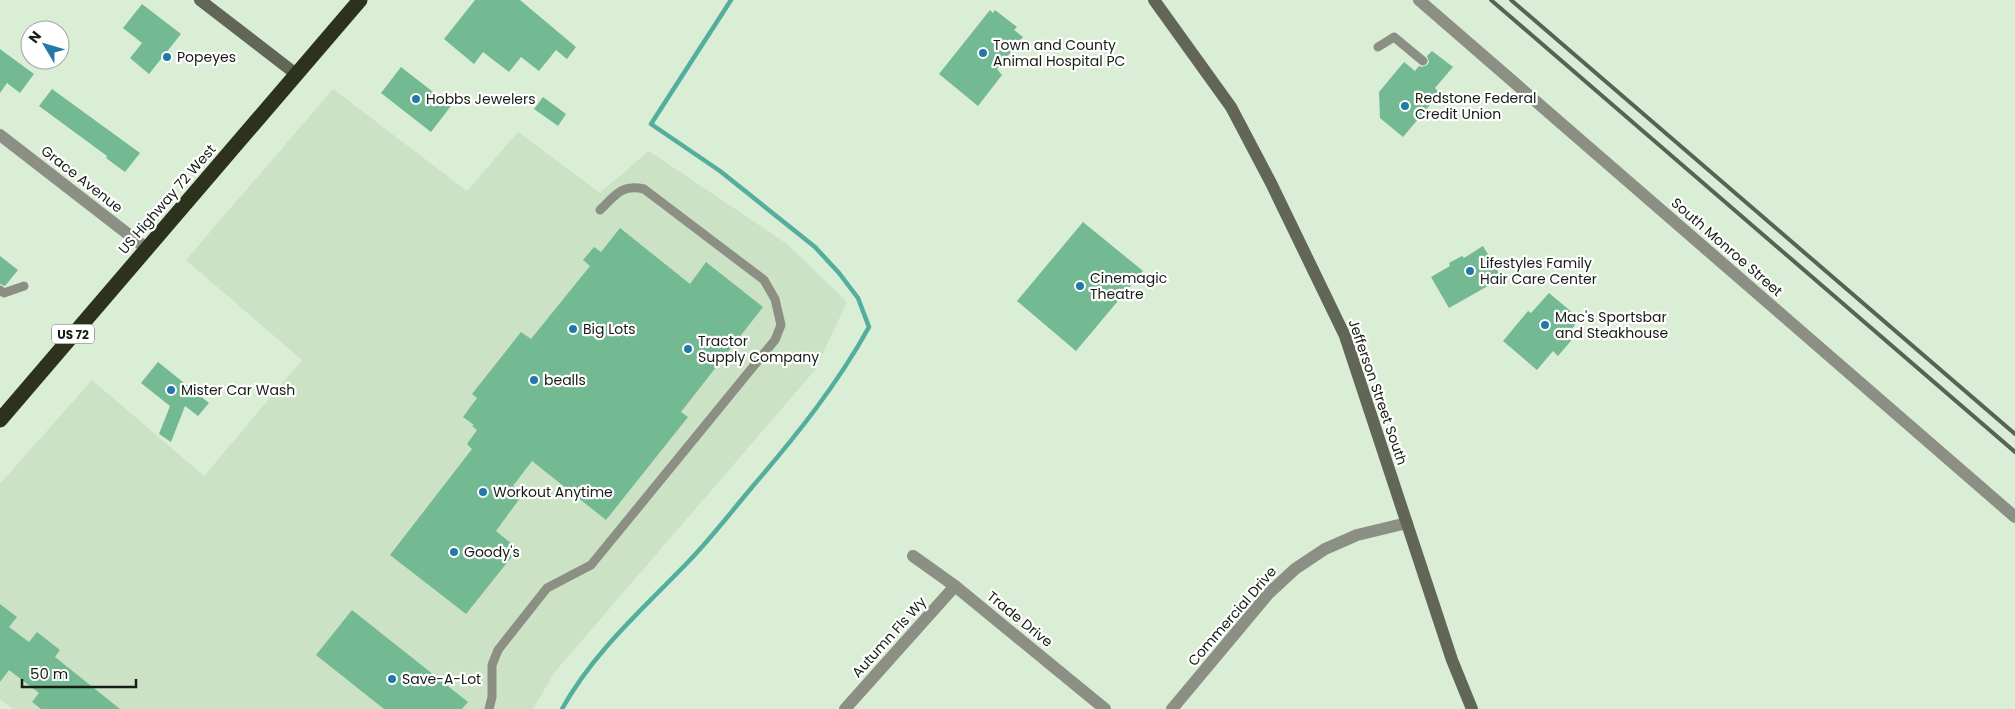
<svg xmlns="http://www.w3.org/2000/svg" width="2015" height="709" font-family="Poppins,sans-serif">
<rect width="100%" height="100%" fill="#daedd5"/>
<!-- built -->
<path fill="#cbe2c4" d="M333,89L467,191L518,132L600,193L649,151L787,244L847,302L815,370L554,673L533,709H13L0,699V484L92,380L204,476L302,360L186,260Z"/>
<g fill="none" stroke-linecap="round" stroke-linejoin="round">
<!-- stream -->
<path stroke="#54ae9d" stroke-width="4.5" d="M562,709C594,651 644,608 689,561C712,537 732,511 753,486C796,436 837,385 869,327L858,298L839,273L815,247L720,171L651,124L731,0"/>
</g>
<!-- building -->
<path fill="#73ba93" d="M475,0H520L576,47L567,59L556,50L539,71L521,57L509,72L483,52L474,64L444,39Z
M142,4L181,34L149,74L130,58L142,43L123,28Z
M990,10L993,13L995,10L1017,27L1014,30L1023,37L997,69L1002,75L978,106L939,74Z
M0,49L34,74L20,93L7,83L0,93Z
M1432,51L1453,67L1435,88L1440,93L1403,137L1380,118L1379,92L1404,62L1415,71L1419,66L1422,67L1427,65L1429,62L1427,56Z
M401,67L451,106L431,132L381,93Z
M52,89L140,153L125,172L106,158L107,156L39,106Z
M543,97L566,114L558,126L534,109Z
M1083,222L1143,271L1076,351L1017,301Z
M620,228L690,284L706,262L763,307L681,412L688,417L606,520L532,461L513,486L523,494L496,531L518,549L466,614L390,555L472,449L467,444L477,430L472,426L474,425L463,417L477,398L472,394L521,332L531,339L590,266L583,260L594,247L601,252Z
M1483,246L1502,278L1449,308L1431,277L1450,266L1449,263L1462,256L1464,258Z
M0,256L18,270L5,286L0,284Z
M1549,293L1580,319L1569,332L1575,336L1558,356L1553,351L1537,370L1503,341L1528,311L1531,313Z
M158,362L209,403L198,416L185,406L171,442L159,434L170,406L141,383Z
M0,604L17,617L9,627L29,642L37,632L60,650L55,657L120,709H41L32,702L39,693L9,670L0,682Z
M352,610L468,702L462,709H384L316,655Z"/>
<g fill="none" stroke-linecap="round" stroke-linejoin="round">
<!-- lane -->
<path stroke="#8c8f84" stroke-width="9" d="M1378,47L1394,37L1423,61
M0,290L4,293L24,286
M489,709L492,697V665L498,650L547,588L591,565L775,340L781,325L775,299L764,280L644,189C621,184 616,195 600,210"/>
<!-- street -->
<path stroke="#8c8f84" stroke-width="12" d="M1419,0L2015,517
M0,135L146,248
M913,556L955,586L1105,709
M845,709L955,586
M1172,709L1269,593L1295,569L1325,549L1357,535L1407,523"/>
<!-- secondary -->
<path stroke="#626656" stroke-width="12" d="M200,0L296,74
M1154,0L1231,107L1271,183L1345,336L1452,660L1472,709"/>
<!-- highway -->
<path stroke="#2d321c" stroke-width="15" d="M0,420L360,0"/>
<!-- rail -->
<path stroke="#586355" stroke-width="4" d="M1491,0L2015,452
M1511,0L2015,434"/>
</g>
<!-- markers -->
<g fill="#2478a8" stroke="#fff" stroke-width="2">
<circle cx="983" cy="53" r="5"/>
<circle cx="167" cy="57" r="5"/>
<circle cx="416" cy="99" r="5"/>
<circle cx="1405" cy="106" r="5"/>
<circle cx="1470" cy="271" r="5"/>
<circle cx="1080" cy="286" r="5"/>
<circle cx="1545" cy="325" r="5"/>
<circle cx="573" cy="329" r="5"/>
<circle cx="688" cy="349" r="5"/>
<circle cx="534" cy="380" r="5"/>
<circle cx="171" cy="390" r="5"/>
<circle cx="483" cy="492" r="5"/>
<circle cx="454" cy="552" r="5"/>
<circle cx="392" cy="679" r="5"/>
</g>
<g text-anchor="middle" dominant-baseline="central" stroke-width="4.5" stroke-linejoin="round" paint-order="stroke">
<!-- shield labels -->
<rect fill="#fff" stroke="#5c615a" stroke-width="1" x="52" y="324.5" width="42" height="19" rx="4"/>
<g font-size="12" font-weight="bold" fill="#161d14">
<text x="73" y="334">US 72</text>
</g>
<!-- poi labels -->
<g font-size="14" fill="#161d14" stroke="#fff" text-anchor="start">
<text x="993" y="45">Town and County<tspan x="993" dy="16">Animal Hospital PC</tspan></text>
<text x="177" y="57">Popeyes</text>
<text x="1415" y="98">Redstone Federal<tspan x="1415" dy="16">Credit Union</tspan></text>
<text x="426" y="99">Hobbs Jewelers</text>
<text x="1480" y="263">Lifestyles Family<tspan x="1480" dy="16">Hair Care Center</tspan></text>
<text x="1090" y="278">Cinemagic<tspan x="1090" dy="16">Theatre</tspan></text>
<text x="1555" y="317">Mac's Sportsbar<tspan x="1555" dy="16">and Steakhouse</tspan></text>
<text x="583" y="329">Big Lots</text>
<text x="698" y="341">Tractor<tspan x="698" dy="16">Supply Company</tspan></text>
<text x="544" y="380">bealls</text>
<text x="181" y="390">Mister Car Wash</text>
<text x="493" y="492">Workout Anytime</text>
<text x="464" y="552">Goody's</text>
<text x="402" y="679">Save-A-Lot</text>
</g>
<!-- street labels -->
<g font-size="14" fill="#161d14" stroke="#fff">
<text transform="translate(82 179) rotate(38)">Grace Avenue</text>
<text transform="translate(167 199) rotate(-49)">US Highway 72 West</text>
<text transform="translate(1727 247) rotate(41)">South Monroe Street</text>
<text transform="translate(1378 392) rotate(71)">Jefferson Street South</text>
<text transform="translate(1232 616) rotate(-49)">Commercial Drive</text>
<text transform="translate(1020 619) rotate(39)">Trade Drive</text>
<text transform="translate(889 637) rotate(-48)">Autumn Fls Wy</text>
</g>
</g>
<!-- north arrow -->
<g transform="translate(45 45) rotate(308)"><circle r="24" fill="#ffffff" stroke="#a2a5a1"/>
<path d="M0-4L9 19L0 12L-9 19Z" fill="#2478a8"/>
<text y="-8" font-size="14" font-weight="bold" text-anchor="middle" fill="#161d14">N</text>
</g>
<!-- scale -->
<path d="M22 679v8h114v-8" fill="none" stroke="#161d14" stroke-width="2.5"/>
<text x="30" y="679" font-size="15" fill="#161d14" stroke="#ffffff" stroke-width="4" paint-order="stroke">50 m</text>
</svg>
